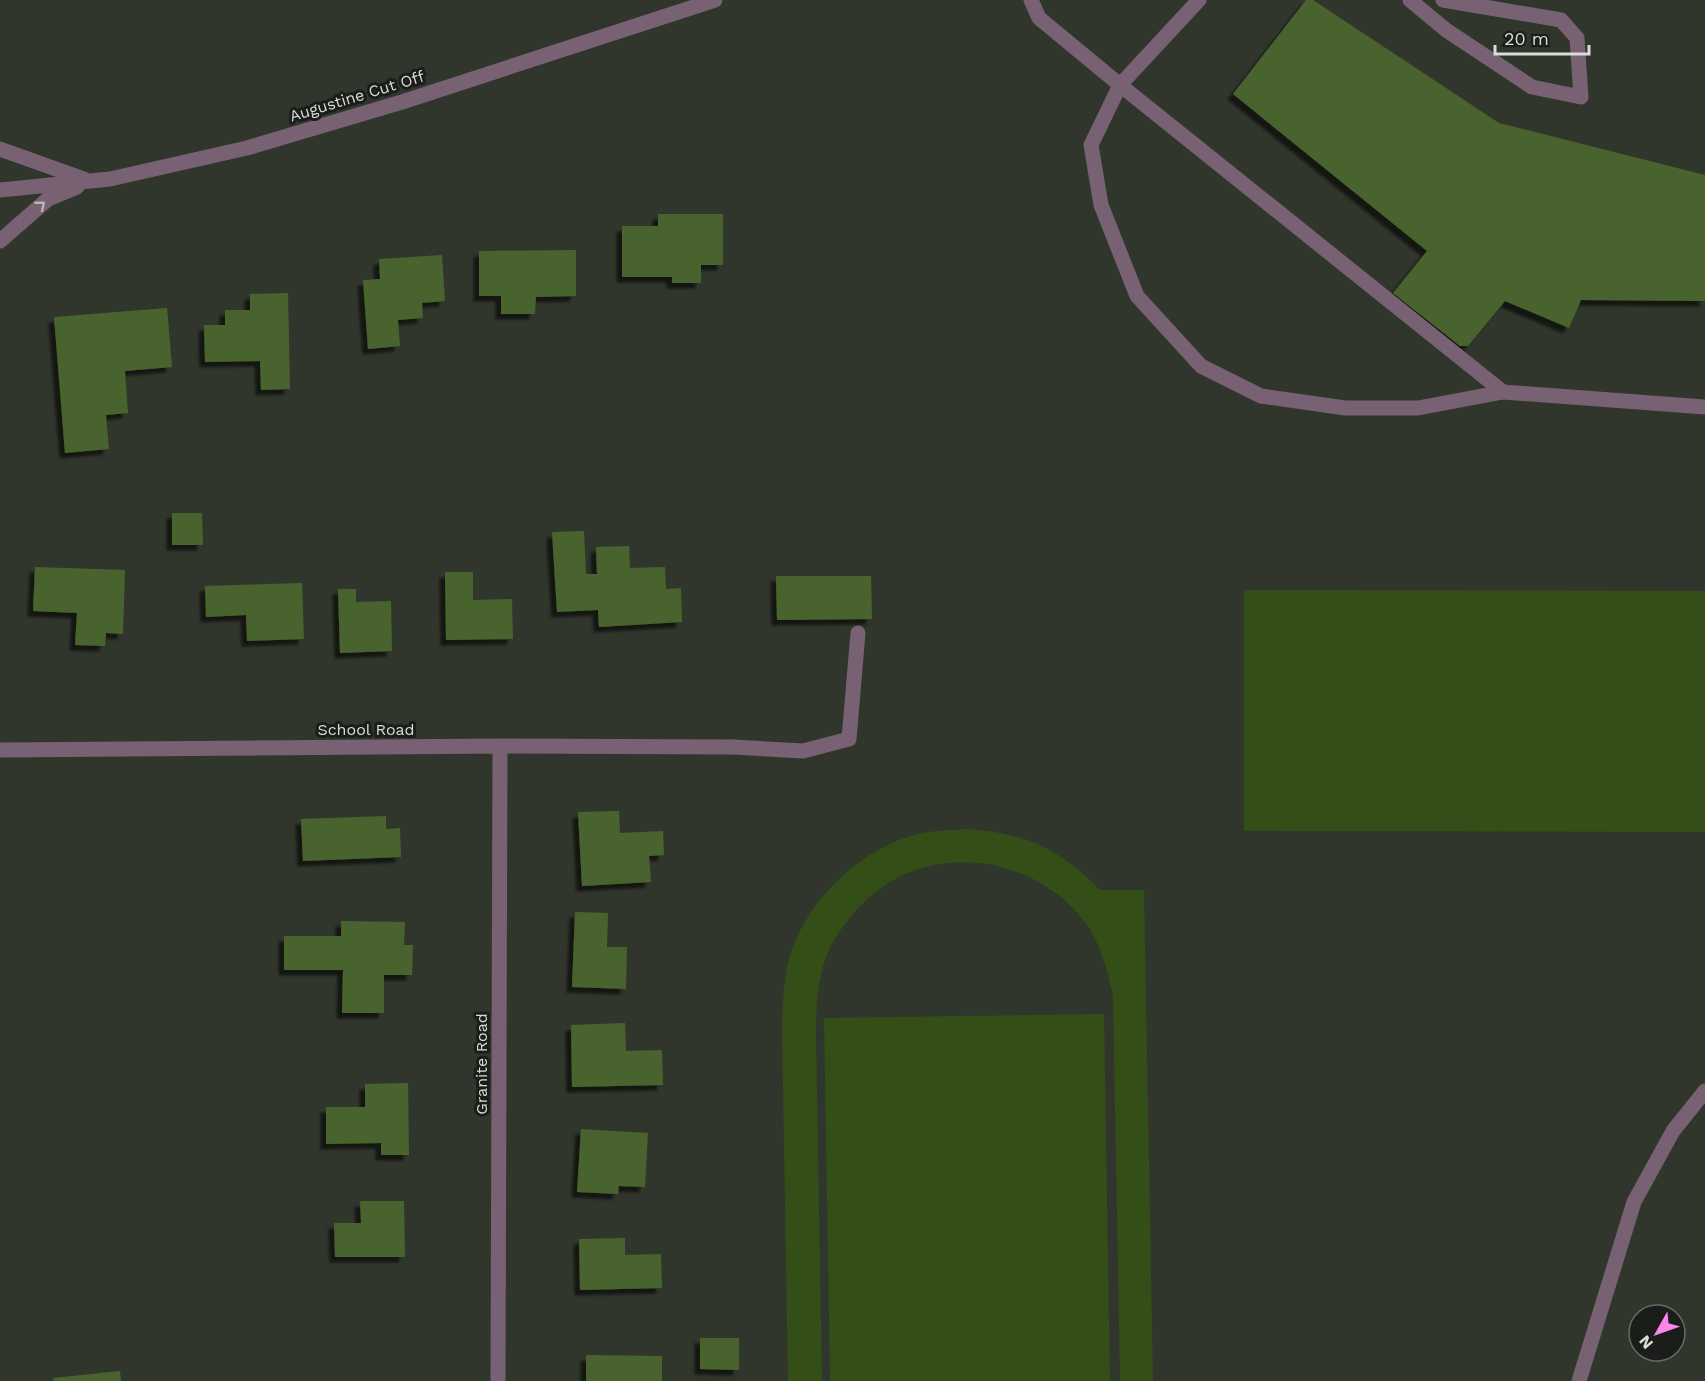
<svg xmlns="http://www.w3.org/2000/svg" width="1705" height="1381" font-family="'Work Sans',sans-serif">
<defs>
<filter id="shadow"><feDropShadow dx="-5.5" dy="5.5" stdDeviation="1.5" flood-color="#0009"/></filter>
</defs>
<rect width="100%" height="100%" fill="#31362d"/>
<!-- green -->
<path fill="#344e17" d="M1244,590L1705,591V832L1244,831Z
M969,829C1028,834 1058,848 1100,890H1144L1153,1381H1120L1113,996C1108,972 1102,949 1089,928C1046,864 956,843 890,882C868,895 850,915 836,937C818,966 816,1000 816,1034L822,1381H788L782,1025C783,1000 784,975 791,952C810,897 862,848 918,834C935,830 952,830 969,829Z
M1104,1014L1110,1381H830L824,1018Z"/>
<!-- building -->
<path fill="#48642d" filter="url(#shadow)" d="M1306,0H1313L1499,123L1705,175V301L1581,300L1569,328L1505,301L1468,346H1460L1393,293L1427,251L1233,94Z
M658,214H723V265H701V283H672V277H622V226H658Z
M576,250V296L536,297L535,314H501V296H479V251Z
M442,255L445,301L422,303L423,318L398,320L400,346L368,349L363,280L380,279L379,259Z
M288,293L290,389L261,390L260,361L205,362L204,325H225V310H250V294Z
M167,308L172,367L125,371L128,413L106,415L109,449L65,453L54,317Z
M172,513H202L203,545H172Z
M584,531L586,574H597L596,547L629,546L630,568L665,567L666,589L681,588L682,622L599,627L598,610L557,612L552,532Z
M35,567L125,570L123,634L106,633L105,646L75,645L77,613L33,611Z
M445,572H473V600L512,599L513,639L446,640Z
M776,576H871L872,619L777,620Z
M302,583L304,639L247,641L246,615L206,617L205,586Z
M338,589H356V602L391,601L392,651L340,653Z
M619,811L620,833L663,831L664,855L649,856L651,882L582,886L578,812Z
M386,816V829L400,828L401,857L303,861L301,819Z
M575,912L608,913L607,947H627L626,989L572,987Z
M341,921L405,922L404,945H413L412,975H384V1013H342L343,970H284V936H341Z
M625,1023L626,1051L662,1050L663,1085L572,1087L571,1025Z
M408,1083L409,1155H381V1143L326,1144V1107H365V1084Z
M581,1129L648,1133L645,1187L619,1186L618,1194L577,1192Z
M360,1201H404L405,1257H335L334,1223H361Z
M625,1238V1255L661,1254L662,1288L580,1290L579,1239Z
M700,1338H739V1370L700,1369Z
M586,1355L662,1356V1381H586Z
M120,1371L121,1381H54L53,1378Z"/>
<g fill="none" stroke-linecap="round" stroke-linejoin="round">
<!-- service -->
<path stroke="#786173" stroke-width="15" d="M1031,0L1039,18L1120,85L1199,0
M1410,0L1446,30L1532,87L1581,97L1577,38L1561,20L1443,0
M1120,85L1503,392L1418,408H1345L1261,396L1201,366L1137,296L1101,205L1091,145Z
M1503,392L1705,407
M733,747L803,751L849,739L858,633
M1579,1381L1634,1202L1673,1131L1705,1091"/>
<!-- minor -->
<path stroke="#786173" stroke-width="15" d="M0,750L500,746L733,747
M498,1381L500,746"/>
<!-- tertiary -->
<path stroke="#786173" stroke-width="15" d="M0,149L84,179
M0,190L110,179L247,148L402,102L715,0
M0,241L48,199L77,187"/>
</g>
<!-- one-way arrows -->
<defs><path id="oneway-chevron" d="M-2-3.5L2.5 0L-2 3.5" fill="none" stroke-width="1.6" stroke-linecap="round" stroke-linejoin="round" transform="scale(1.5)"/></defs>
<use stroke="#b7b2b4" href="#oneway-chevron" transform="translate(41 205) rotate(-39)"/>
<g text-anchor="middle" dominant-baseline="central" stroke-width="6" stroke-linejoin="round" paint-order="stroke">
<!-- street labels -->
<g font-size="16" fill="#d9ddd7" stroke="#1a1d19">
<text transform="translate(357 96) rotate(-17)">Augustine Cut Off</text>
<text x="366" y="729">School Road</text>
<text transform="translate(481 1064) rotate(-90)">Granite Road</text>
</g>
</g>
<!-- north arrow -->
<g transform="translate(1657 1333) rotate(230)"><circle r="28" fill="#1a1d19" stroke="#666a65" stroke-width="1.5"/>
<path d="M0-4.5L10 22L0 15L-10 22Z" fill="#fa87e7"/>
<text y="-9" font-size="16" font-weight="bold" text-anchor="middle" fill="#d9ddd7">N</text>
</g>
<!-- scale -->
<path d="M1495 45v9h94v-9" fill="none" stroke="#d9ddd7" stroke-width="3"/>
<text x="1504" y="45" font-size="18" fill="#d9ddd7" stroke="#1a1d19" stroke-width="4.5" paint-order="stroke">20 m</text>
</svg>
